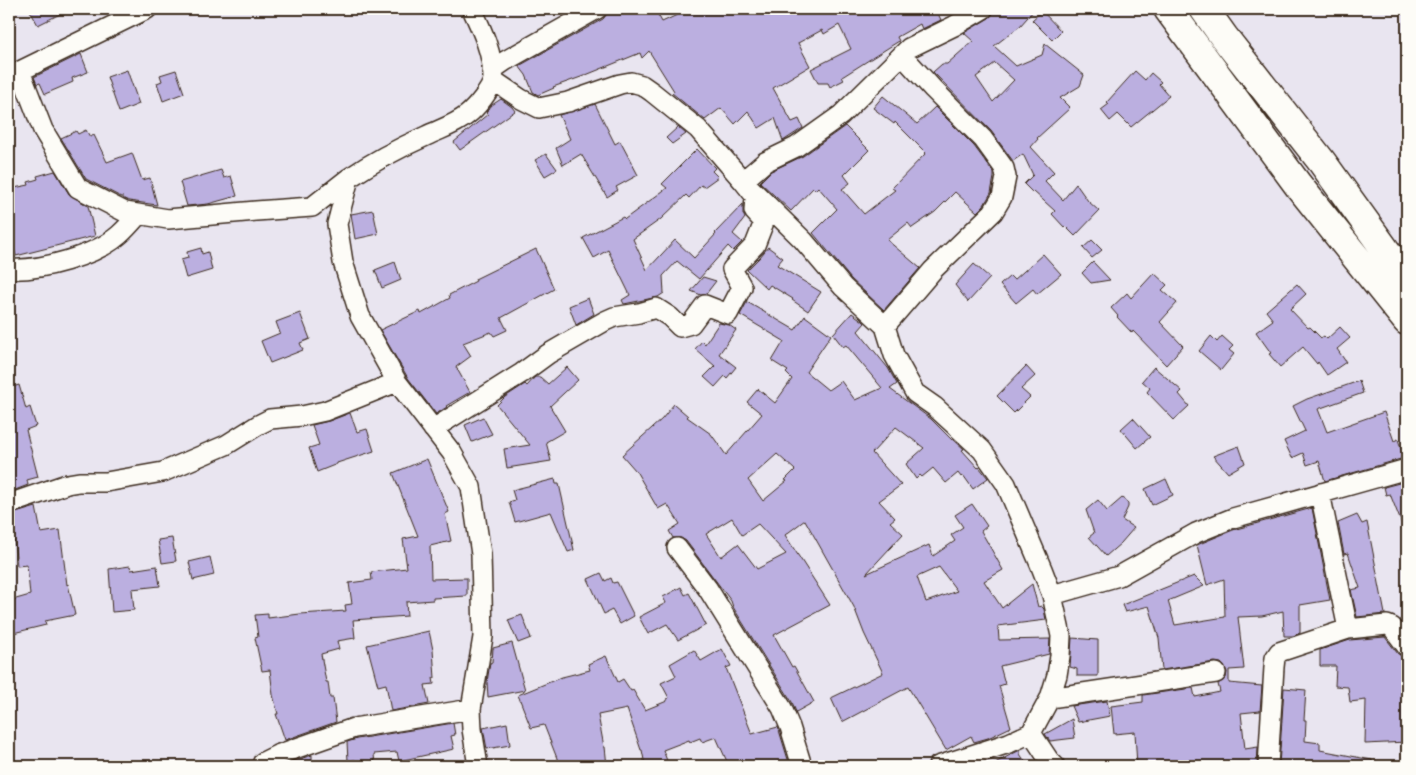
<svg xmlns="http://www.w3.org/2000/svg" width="1416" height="775" font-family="Dekko,sans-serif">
<rect width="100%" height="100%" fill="#e9e5f0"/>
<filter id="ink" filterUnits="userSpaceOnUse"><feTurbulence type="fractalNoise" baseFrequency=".02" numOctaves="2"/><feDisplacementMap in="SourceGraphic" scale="10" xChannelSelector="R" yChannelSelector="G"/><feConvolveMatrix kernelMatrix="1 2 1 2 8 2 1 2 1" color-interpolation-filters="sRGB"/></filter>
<g filter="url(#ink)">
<!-- building -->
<path fill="#bbafe0" stroke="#3b2a1e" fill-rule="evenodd" d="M29,9H70L38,25Z
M608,9H655L662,22L690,9H936L941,20L922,29L920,24L897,37L899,41L842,77L844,80L830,87L828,83H818L811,69L851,49L839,25L824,34L822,30L798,43L810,66L773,88L792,122L799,119L803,128L783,141L775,118L759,128L748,111L735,124L721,108L705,120L672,93L674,91L649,51L642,58L640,53L581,77L553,87L554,88L538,95L533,92L526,75L519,66L603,19L607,14Z
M994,9H1035L1020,26L994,46L1016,66L1042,55L1045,44L1084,75L1080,86L1060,98L1070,108L1037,138L1038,139L1031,147L1054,172L1045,181L1063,200L1076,184L1088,201L1099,211L1075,236L1065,226L1064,227L1052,214L1055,211L1033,191L1032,192L1024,184L1033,175L1023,154L1013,161L991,131L933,72L942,64H947L973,41L964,33L989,18L993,14ZM995,63L1014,80L993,102L976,77Z
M1042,11L1061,31L1052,40L1032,20Z
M81,54L88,72L72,78L73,82L45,94L40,83L37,84L34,77Z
M127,70L139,104L119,112L107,77Z
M176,70L184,93L163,101L157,83L162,81L160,75Z
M1135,71L1145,80L1151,73L1161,82L1159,84L1169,96L1131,127L1118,114L1110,121L1101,110L1109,104L1107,102Z
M883,96L917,124L935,107L974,146L994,173V177L991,193L984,205L977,212L955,192L935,212L912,228L908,223L887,240L920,268L884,310L851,279L813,233L837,209L818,187L815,190L813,188L791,211L760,182L771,171L803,156L845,126L869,150L844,175L850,183L842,189L864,214L895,190L892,188L926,153L895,122L894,124L873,108Z
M501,99L512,107L515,111L460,150L454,142L488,114L486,112L492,105Z
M595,104L615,144L620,141L638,175L616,187L618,190L607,197L581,154L563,165L556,148L570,139L559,115Z
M678,127L686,134L672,144L666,138Z
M86,130L90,137L94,135L107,162L132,153L142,180L150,178L157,205L129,201L124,199L123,197H121L86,179L61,138L76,131L78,134Z
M697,149L715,168L712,171L718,177L704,187L701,185L689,198L686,195L661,219L633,239L647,270L675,240L694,258L716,234L715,233L743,204V214L745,218L733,234L742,242L733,251L728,246L699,279L677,261L663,276L664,293L658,297L624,304L622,300L630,295L608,250L594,258L583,238L623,217L625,219L667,188L662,184Z
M546,154L557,169L545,176L535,160Z
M221,170L224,178L231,176L237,196L208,204L187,206L180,182Z
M55,171L69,194L88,206L95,236L16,256L9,229V189L29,185L28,182L38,179L37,176Z
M373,210L378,234L355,239L351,214Z
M1092,240L1102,250L1092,258L1083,248Z
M768,247L783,258L777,265L821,292L808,311L792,300L793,299L770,285L767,289L747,270L760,257Z
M201,248L202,254L208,252L212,270L186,278L181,260L188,258L187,252Z
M536,249L554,289L501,318L507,330L494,336L491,332L463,343L471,356L456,367L470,392L446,406L447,407L436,414L408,378L380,330L420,311L421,314L450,298L449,295L476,281L475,279Z
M1043,254L1061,274L1037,294L1033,289L1016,303L1000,285L1010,276L1014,280Z
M395,262L401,280L382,288L375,270Z
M1093,262L1110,280L1091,283L1082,273Z
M974,264L990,278L968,302L955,285Z
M1154,273L1167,285L1162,290L1177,303L1160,322L1183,346L1166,365L1133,331L1132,333L1117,317L1118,316L1111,308L1127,293L1131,298Z
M703,277L716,281L706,294L701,295L691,291Z
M1297,284L1306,294L1290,309L1308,328L1310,327L1321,338L1324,336L1327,339L1340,327L1350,338L1337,349L1346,362L1327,375L1318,362L1317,364L1303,347L1280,367L1269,354L1271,353L1256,332L1273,320L1266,311Z
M588,298L594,314L576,325L569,306Z
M747,302L795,330L805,316L831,335L806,372L828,390L841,381L855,400L882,388L846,345L843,347L833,334L852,313L863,321L865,323L858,331L888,368L897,384L890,389L931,419L952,440L953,439L964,449L962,450L978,468L979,467L988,478L973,489L963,475L961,477L958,473L946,483L933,468L922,477L920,475L916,479L906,464L924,448L896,427L872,453L901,485L879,501L895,518L890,522L903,534L866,574L929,545L933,556L955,541L951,535L963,527L955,515L972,504L987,526L981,531L1003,570L984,581L1002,608L1032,584L1038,607L1041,606L1044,609L1046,620L998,626L999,640L1050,639L1049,654L1000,666L1005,684L999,686L1011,727L988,738L974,742L971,736L946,750L908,687L842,722L831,698L883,673L864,633L854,607L805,520L785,535L830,605L774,635L792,667L794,666L814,702L796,712L792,702L733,607L731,601L686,541L681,538H673L669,531L680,524L667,504L658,509L636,471L622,455L662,419L674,404L688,416L687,417L711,434L726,455L762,414L747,402L758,389L775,403L792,379L786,373L788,371L772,361L784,341L740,315ZM777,454L795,470L785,480L787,481L763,501L748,480ZM732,518L742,535L758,524L786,554L757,569L738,544L721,557L706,534ZM939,567L957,591L926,602L917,577Z
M300,313L310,339L300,343L303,350L270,363L261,341L280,333L276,322Z
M719,323L729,325L736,330L719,354L736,367L727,378L725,376L715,387L704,377L715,366L695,349L702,341L705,344Z
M1211,336L1217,342L1222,336L1233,346L1229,350L1234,354L1221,370L1199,351Z
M1026,366L1035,376L1021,389L1030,397L1014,413L997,396Z
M567,367L578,380L550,406L565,431L546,442L551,461L507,468L504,449L530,445L497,405L505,397L525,384L527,386L535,377H540L548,384Z
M1154,367L1182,391L1179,394L1189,406L1174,420L1147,392L1150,388L1142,381Z
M1359,381L1363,393L1318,409L1327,432L1384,412L1394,441L1398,439L1404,458L1325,481L1319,461L1307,465L1303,453L1292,458L1284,441L1305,431L1293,406L1307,399Z
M19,385L26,409L30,407L36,426L26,430L38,477L27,480L28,485L10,492L9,388Z
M350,413L357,432L367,429L374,451L337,463V464L317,472L309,448L319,445L312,425L329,421Z
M483,417L492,434L472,442L465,425Z
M1133,418L1150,437L1137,448L1121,429Z
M1239,446L1245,463L1228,473L1213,456Z
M427,459L449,512L445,514L451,541L430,546L431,579L467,578V596L433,598V600L406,602L407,616L353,620L355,638L337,641L339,649L321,654L326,682H328L330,698H333L336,722L285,740L276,714H278L273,695L270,670L262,671L255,638L258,637L255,615L268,614V618L300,614L346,611L345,605L352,604L349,583L372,580L371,572L407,568L403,539L418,536L393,473Z
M555,479L556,484H559L574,550L568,552L551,512L515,522L509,502L515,500L512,490Z
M1166,479L1173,495L1152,505L1145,489Z
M1407,481V537L1390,494L1386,495L1384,487Z
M1122,498L1128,503V507L1122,520L1134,528L1121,543L1106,556L1089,537L1094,533L1086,510L1098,500L1107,511Z
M36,507L41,533L60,530L67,585L68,584L75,615L45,621L46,625L9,634V601L30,595L27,565L17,566L14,540L9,542V515Z
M1312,508L1330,600L1300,605V633L1293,636H1284L1283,611L1262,616L1238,617L1244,669L1229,670V683L1262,686L1260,711L1241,713L1245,749L1258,747L1257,766H1137L1135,732L1114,734L1111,706L1143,702V695L1193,688L1195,697L1220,692L1218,684L1226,678L1227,672L1224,666L1221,663L1215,662L1162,670L1159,638L1149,606L1125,612L1122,605L1194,576L1204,586L1168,601L1175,625L1225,617L1224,579L1207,585L1197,545L1233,530Z
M1357,515L1362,524L1367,522L1385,614L1357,617L1351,590L1360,588L1348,553L1344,554L1338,523Z
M172,538L176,561L162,563L158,540Z
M210,557L214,575L193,580L189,562Z
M130,566L131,570L157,566L160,586L132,589L134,610L112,612L109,569Z
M601,573L605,581L611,578L613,583L617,582L634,616L620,624L612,610L604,614L588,579Z
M681,587L685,595L689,593L706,625L678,640L667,624L648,634L639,617L666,603L663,597Z
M522,615L531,638L518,643L508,620Z
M429,631L433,650L435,678H433L434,684L425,685L429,704L391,711L386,684L378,686L367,645Z
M1385,637L1398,654L1407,658V742L1365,744L1366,700L1350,702L1348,687L1335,686L1336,666H1320V650L1350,640Z
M1072,638L1098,640V676H1077V669L1070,667Z
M512,643L525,690L488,697L487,682L490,663L492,662L493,648Z
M722,649L731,666L726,668L752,734L778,727L790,766H729L716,737L702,742L700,738L690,742L689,740L663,750L669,766H655L654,763L645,765L642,750H641L627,709L598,715L604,747H605L607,766H560L544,725L531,728L518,695L562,677L590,670L588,664L606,656L618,682L623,679L631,691L633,690L645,710L667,701V699L669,698L661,683L676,676L670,664L694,650L701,661Z
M1284,688L1306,690L1304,720H1306L1305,741L1320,743V750L1372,760V766H1279Z
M1107,701L1110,716L1078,722L1071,706Z
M1072,719L1075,738L1050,741L1045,734Z
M453,723L455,735L451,736L454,749L399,761L397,752L374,754L375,766H355V760L348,761L347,742L357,739Z
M507,723L510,745L487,749L483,728Z
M1020,750V754L1028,766H989Z
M312,755V766H293L291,762Z"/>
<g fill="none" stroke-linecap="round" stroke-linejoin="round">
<!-- street casing -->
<g stroke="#3b2a1e" stroke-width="22">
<path id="street" d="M147,9L20,71L43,130L78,188L125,212L168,219L256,211L312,207L349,178
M472,9C482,30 493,54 493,78C493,88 475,109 467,115C455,125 440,129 426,136C399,148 374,161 349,178L337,224L343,262L360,316L397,382L452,453L471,487L481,554L483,637L471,709L472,729L478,766
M492,70L505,61L597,9
M493,80L521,99L539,108L568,102L620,84L631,82L642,85L652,92L698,129L743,181L803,240L843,287L885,326L894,355L915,393L935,407L982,450L1006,484L1042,569L1052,595L1061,636L1060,656L1057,675L1050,698L1031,733L1009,743L938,766
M9,269C40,271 95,256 119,235C126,229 132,222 138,215
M885,326L933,270L993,212L1002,197L1006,177L1004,168L983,139L933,89L902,55
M433,429L522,373L548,354L605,321L614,317L639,313L656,308L670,317L680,327L691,324L705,305L728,314L742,287L732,269L755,245L764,222L754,211L755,196L743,181L765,162L796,147L841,115L909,48L954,26L983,9
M1320,493L1348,629
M9,504L67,484L79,482H106L163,472L226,445L258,425L270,419L302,416L325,411L397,382
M677,548L708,589L782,708L790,727L802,766
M1052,595L1119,576L1196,533L1233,518L1407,469
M1050,698L1216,673
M1031,733L1049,760L1055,766
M263,762L277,755L354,728L471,709
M1268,766L1274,667L1275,658L1279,652L1348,629L1387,625L1392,627L1407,647"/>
</g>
<!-- highway casing -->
<g stroke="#3b2a1e" stroke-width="31">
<path id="highway" d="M1168,9L1298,185L1407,321
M1204,9L1224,37L1322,162L1407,280"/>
</g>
<!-- street -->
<use href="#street" stroke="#fdfcf7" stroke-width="19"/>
<!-- highway -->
<use href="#highway" stroke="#fdfcf7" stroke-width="28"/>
</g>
</g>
<!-- margin -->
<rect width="1416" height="775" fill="none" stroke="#fdfcf7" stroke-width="30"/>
<rect x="15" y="15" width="1386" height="745" fill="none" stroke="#3b2a1e" stroke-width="2" filter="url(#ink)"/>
</svg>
